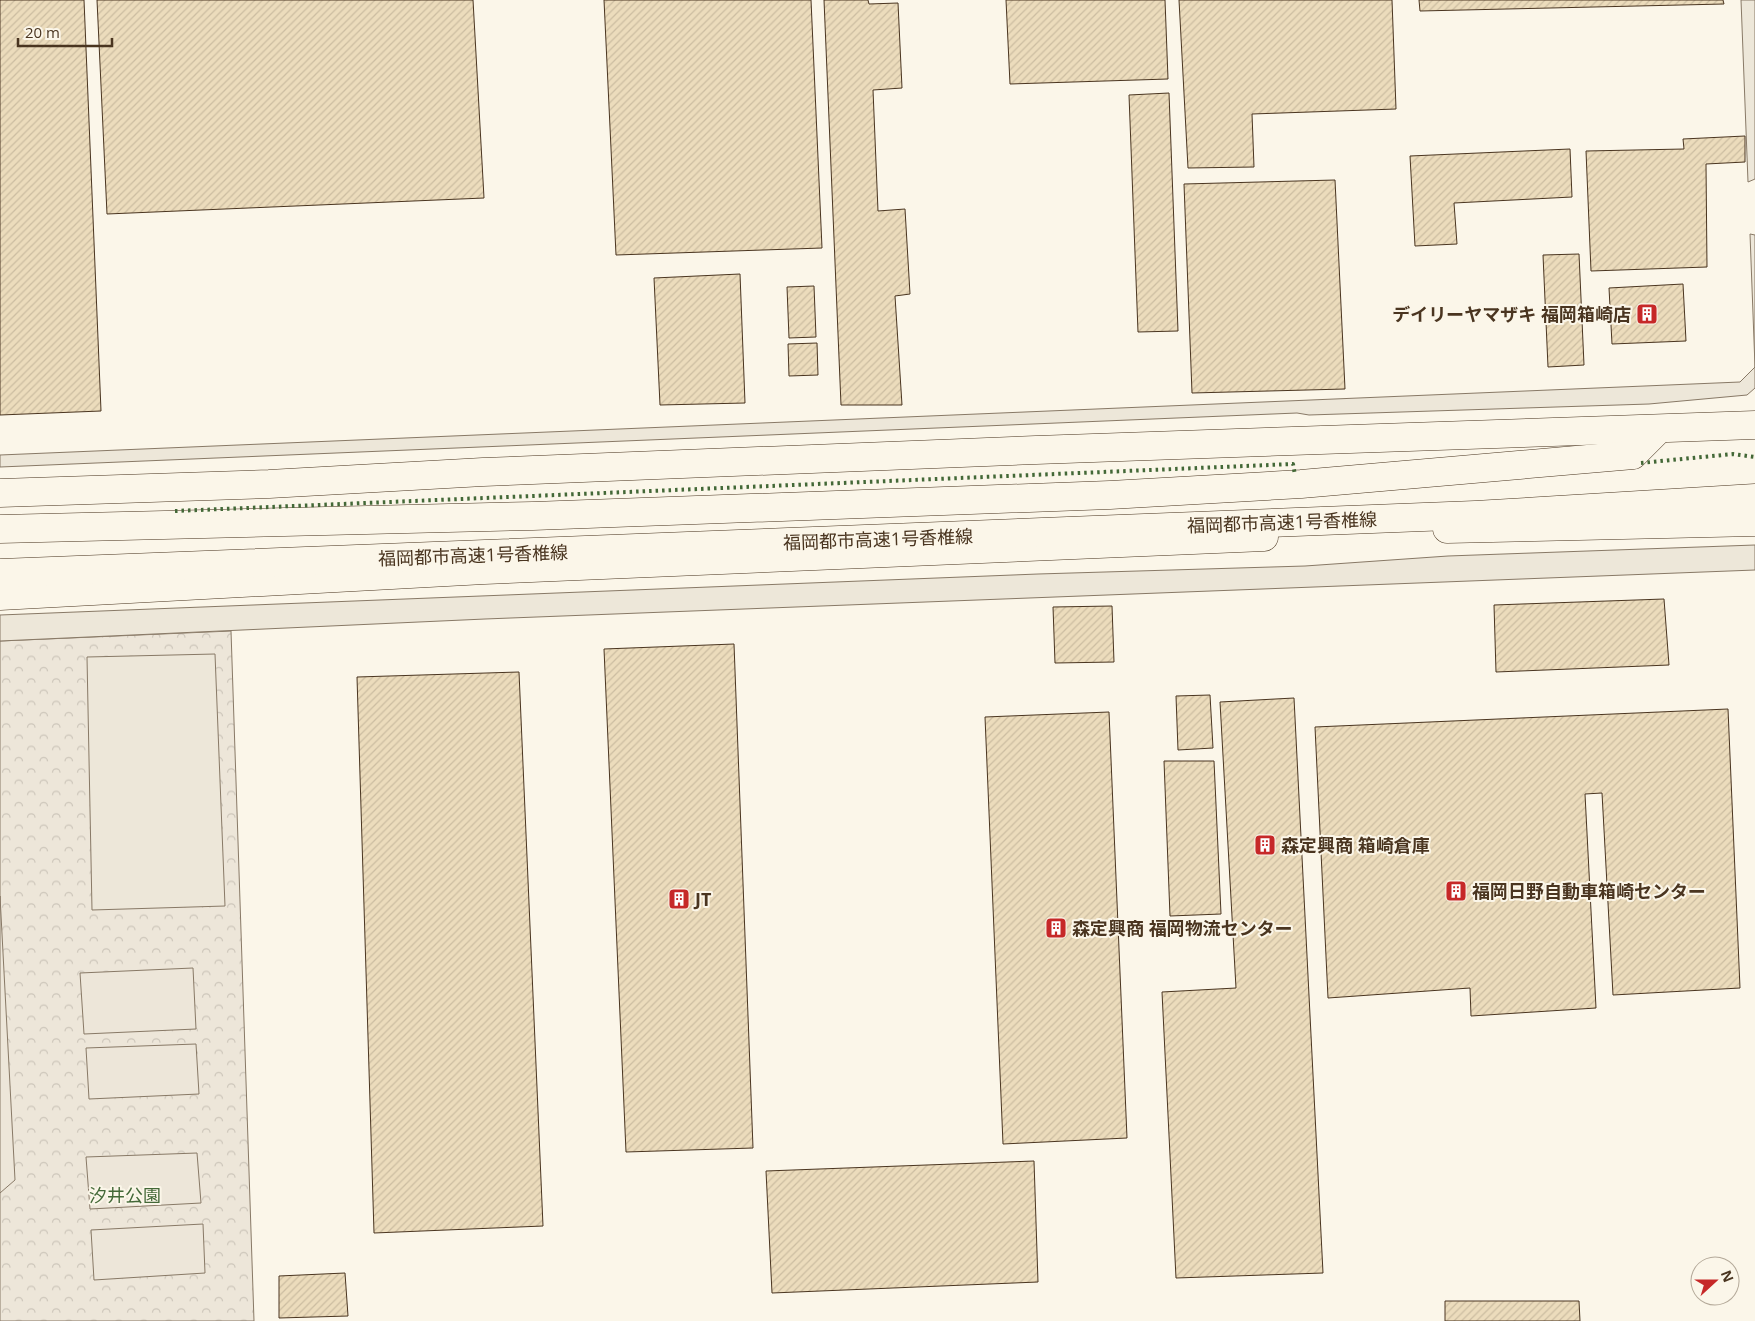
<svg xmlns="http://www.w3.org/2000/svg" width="1755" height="1321" font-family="'Open Sans','Noto Sans JP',sans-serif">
<defs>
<pattern id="park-crowns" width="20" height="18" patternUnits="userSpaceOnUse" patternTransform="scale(1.25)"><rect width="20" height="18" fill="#ede6d9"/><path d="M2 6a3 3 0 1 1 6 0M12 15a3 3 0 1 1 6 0" fill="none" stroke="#cdc6ba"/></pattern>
<pattern id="building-hatch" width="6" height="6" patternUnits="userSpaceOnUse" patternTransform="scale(1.25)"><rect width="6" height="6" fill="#ecdcbc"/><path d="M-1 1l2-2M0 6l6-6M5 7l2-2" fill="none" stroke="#ccbda1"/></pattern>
</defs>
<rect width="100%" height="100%" fill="#fbf6e9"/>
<!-- park -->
<path fill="url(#park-crowns)" stroke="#887966" d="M231,631L254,1321H0V641Z"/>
<!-- pitch -->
<path fill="#ede6d9" stroke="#887966" d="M0,896L15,1180L0,1193Z
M193,968L196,1029L84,1034L80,973Z
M196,1044L199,1094L89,1099L86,1048Z
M197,1153L201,1203L90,1209L86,1157Z
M203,1224L205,1273L94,1280L91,1230Z"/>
<!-- parking -->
<path fill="#ede7d9" stroke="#887966" d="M1741,0H1755V179L1748,182Z
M1750,234L1755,235V388L1747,395L1649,404L1309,415L1297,413L0,467V455L1740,382L1755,367Z
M1755,545V570L485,619L0,641V615L1038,574L1305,566L1448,556Z
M215,654L225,906L92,910L87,657Z"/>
<!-- building -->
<path fill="url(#building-hatch)" stroke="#4a3520" d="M0,0H84L101,411L0,415Z
M97,0H473L484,198L107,214Z
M604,0H811L822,248L616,255Z
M824,0H868L869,4L898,3L902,88L873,90L878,211L905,209L910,294L895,296L902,405H841Z
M1006,0H1165L1168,79L1010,84Z
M1179,0H1392L1396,109L1252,114L1254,167L1188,168Z
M1419,0H1723L1724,4L1420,11Z
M1169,93L1178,331L1138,332L1129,95Z
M1745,136V162L1706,164L1707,267L1591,271L1586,151L1684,149L1683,139Z
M1570,149L1572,197L1454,203L1457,244L1415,246L1410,156Z
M1335,180L1345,389L1192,393L1184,184Z
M1579,254L1584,365L1548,367L1543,255Z
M740,274L745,403L660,405L654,278Z
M1683,284L1686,341L1612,344L1609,288Z
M814,286L816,337L789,338L787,287Z
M817,343L818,375L789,376L788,344Z
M1664,599L1669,665L1496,672L1494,605Z
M1112,606L1114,662L1055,663L1053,607Z
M734,644L753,1148L626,1152L604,649Z
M519,672L543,1226L374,1233L357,677Z
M1210,695L1213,748L1178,750L1176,696Z
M1294,698L1323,1273L1176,1278L1162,992L1236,988L1220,702Z
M1728,709L1740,988L1613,995L1602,793L1585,794L1596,1008L1471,1016L1470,988L1328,998L1315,727Z
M1109,712L1127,1138L1003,1144L985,717Z
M1164,761H1214L1221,914L1170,916Z
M1034,1161L1038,1282L772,1293L766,1171Z
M345,1273L348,1316L279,1318V1276Z
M1445,1301H1579L1580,1321H1445Z"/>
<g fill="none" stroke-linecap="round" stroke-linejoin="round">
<!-- secondary casing -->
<g stroke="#4a3520" stroke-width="29">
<path id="secondary" d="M0,493L269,484L483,472L1036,450L1755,425
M1447,529L1755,522
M0,596L484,570L1264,537"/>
</g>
<!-- highway casing -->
<g stroke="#4a3520" stroke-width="29">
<path id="highway" d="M0,529L533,516L1110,495L1301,484L1633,455L1658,430
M0,573L1475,515L1755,498"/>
</g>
<!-- secondary -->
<use href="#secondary" stroke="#fbf6e9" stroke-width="28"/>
<!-- highway -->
<use href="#highway" stroke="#fbf6e9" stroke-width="28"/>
<!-- hedge -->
<path stroke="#436837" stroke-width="4" stroke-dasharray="2.5 4" stroke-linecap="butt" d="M1641,463L1733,454L1755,457
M175,511L1293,464L1295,475"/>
</g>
<!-- icons -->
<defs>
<g id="building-square" transform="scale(1.125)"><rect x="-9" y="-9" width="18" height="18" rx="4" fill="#c62828" stroke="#fbf6e9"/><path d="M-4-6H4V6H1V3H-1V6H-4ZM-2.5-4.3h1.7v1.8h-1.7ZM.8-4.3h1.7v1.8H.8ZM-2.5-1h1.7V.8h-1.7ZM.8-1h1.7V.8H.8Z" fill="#fff"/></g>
</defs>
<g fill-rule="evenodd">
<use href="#building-square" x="1647" y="314"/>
<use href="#building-square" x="1265" y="845"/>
<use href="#building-square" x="1456" y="891"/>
<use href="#building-square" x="679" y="899"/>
<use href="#building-square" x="1056" y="928"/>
</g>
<g text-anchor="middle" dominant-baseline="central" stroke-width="4" stroke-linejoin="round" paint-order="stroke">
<!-- poi labels -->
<g font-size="18" font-weight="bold" fill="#4a3520" stroke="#fbf6e9" text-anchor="start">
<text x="1631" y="314" text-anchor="end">デイリーヤマザキ 福岡箱崎店</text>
<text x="1281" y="845">森定興商 箱崎倉庫</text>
<text x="1472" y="891">福岡日野自動車箱崎センター</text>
<text x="695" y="899">JT</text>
<text x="1072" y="928">森定興商 福岡物流センター</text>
</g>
<!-- street labels -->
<g font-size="18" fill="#4a3520" stroke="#fbf6e9">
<text transform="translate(1282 522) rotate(-2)">福岡都市高速1号香椎線</text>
<text transform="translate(878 539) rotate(-2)">福岡都市高速1号香椎線</text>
<text transform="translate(473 555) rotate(-2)">福岡都市高速1号香椎線</text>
</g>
<!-- park labels -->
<g font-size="18" fill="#436837" stroke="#fbf6e9">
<text x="125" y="1195">汐井公園</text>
</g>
</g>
<!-- north arrow -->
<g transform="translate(1715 1281) rotate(69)"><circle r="24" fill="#fbf6e9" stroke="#b4a999"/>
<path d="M0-4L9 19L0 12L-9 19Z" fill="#c62828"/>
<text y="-8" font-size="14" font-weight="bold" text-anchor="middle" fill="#4a3520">N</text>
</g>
<!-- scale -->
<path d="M18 38v8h94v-8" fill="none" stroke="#4a3520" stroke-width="2.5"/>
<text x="25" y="38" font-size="15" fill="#4a3520" stroke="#fbf6e9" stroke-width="4" paint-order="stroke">20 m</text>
</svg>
